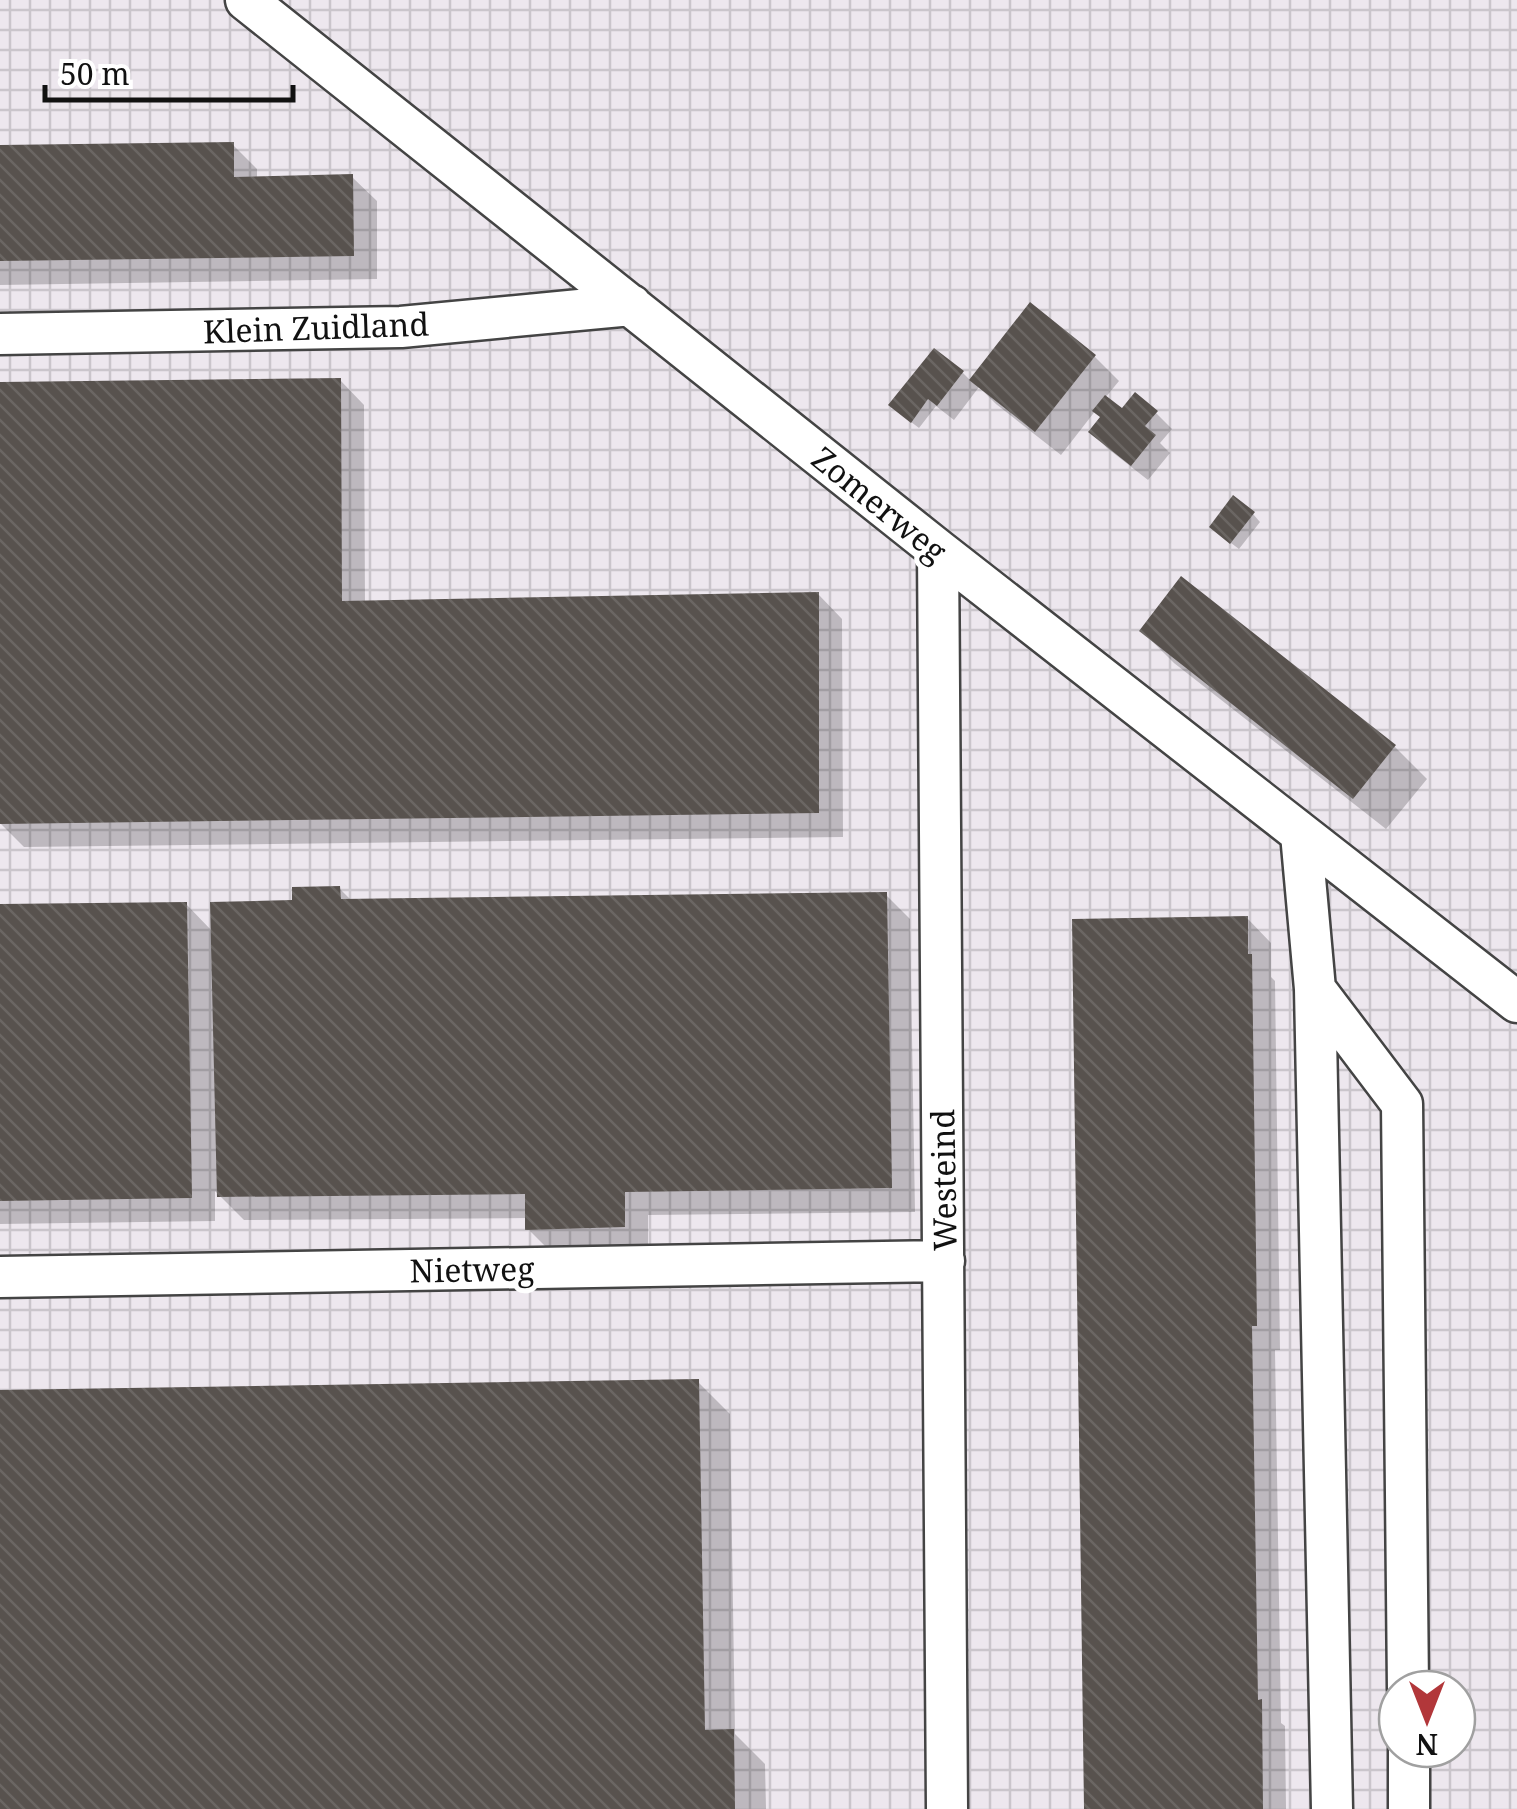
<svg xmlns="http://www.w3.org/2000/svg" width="1517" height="1809" font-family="'Noto Serif',serif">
<defs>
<pattern id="industrial-grid" width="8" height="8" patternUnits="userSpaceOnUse" patternTransform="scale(2.5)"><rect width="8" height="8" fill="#ede7ee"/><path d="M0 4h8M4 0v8" fill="none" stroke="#cac5cb"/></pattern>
<pattern id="building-back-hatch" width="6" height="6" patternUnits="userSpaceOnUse" patternTransform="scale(2.5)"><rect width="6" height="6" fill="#58524e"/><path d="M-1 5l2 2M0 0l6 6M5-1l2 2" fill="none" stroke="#6b6663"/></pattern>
</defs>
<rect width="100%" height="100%" fill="#fefcf5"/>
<!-- industrial -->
<path fill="url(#industrial-grid)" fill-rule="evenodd" d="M0,0H1517V1809H0ZM1397,1689H1457V1749H1397Z"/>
<!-- shadow -->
<path fill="#0003" d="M233,145L257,169V179L352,177L377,201V279L0,285V148Z
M1030,306L1095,357L1119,381L1105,398L1123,412L1156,413L1172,429L1160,443L1170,453L1148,480L1107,448L1092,432L1103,417L1096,410L1061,455L996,404L979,387L954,420L936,406L919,428L898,412L962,372L971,381Z
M340,380L364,405L365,603L818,594L842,619L843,837L24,847L0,823V385Z
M1253,514L1260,522L1239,549L1219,534Z
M1142,631L1395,747L1427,779L1386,829L1174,663Z
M339,888L353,902L886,895L910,919L915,1212L648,1215V1251L552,1253L528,1229V1218L244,1220L215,1191V1221L0,1224V906L186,904L213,932Z
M1247,918L1271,943V977L1275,981L1280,1350H1275L1281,1723L1285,1726L1286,1809H1087Z
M698,1382L730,1414L735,1734L765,1764L766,1809H0V1392Z"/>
<!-- building -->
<path fill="url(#building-back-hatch)" d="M234,142V177L353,174L354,256L0,261V145Z
M1030,302L1096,355L1035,432L969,380Z
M934,348L964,371L937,406L928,399L911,423L888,405Z
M341,378L342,601L819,592V813L0,824V382Z
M1135,392L1158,411L1145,426L1156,435L1131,466L1088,432L1100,417L1092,411L1105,395L1122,408Z
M1233,495L1255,512L1230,544L1209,527Z
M1181,576L1396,745L1353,799L1139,631Z
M340,886L341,899L887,892L892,1188L625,1192V1227L525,1230V1194L217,1197L210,902L292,900V887Z
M187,902L192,1198L0,1201V904Z
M1248,916V954H1252L1257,1326H1252L1258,1700L1262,1699L1263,1809H1084L1072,919Z
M699,1379L705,1730L734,1729L735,1809H0V1390Z"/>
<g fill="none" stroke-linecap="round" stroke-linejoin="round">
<!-- minor casing -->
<g stroke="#444" stroke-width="45">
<path id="minor" d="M246,0L938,550L1517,1002
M0,334L401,327L631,305
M938,550L947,1809
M1301,834L1315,989L1332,1809
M1315,989L1402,1104L1408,1689
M0,1277L944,1261
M1409,1749V1809"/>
</g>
<!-- minor -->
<use href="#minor" stroke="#fff" stroke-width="40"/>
</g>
<g text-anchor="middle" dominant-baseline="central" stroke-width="10" stroke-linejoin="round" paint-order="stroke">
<!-- street labels -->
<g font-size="32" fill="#111" stroke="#fff">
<text transform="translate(316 327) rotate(-2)">Klein Zuidland</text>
<text transform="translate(880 504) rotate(39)">Zomerweg</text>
<text transform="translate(943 1180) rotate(-91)">Westeind</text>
<text transform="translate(472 1269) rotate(-1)">Nietweg</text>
</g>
</g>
<!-- north arrow -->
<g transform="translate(1427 1719) rotate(180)"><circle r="48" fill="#ffffff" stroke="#a0a0a0" stroke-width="2.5"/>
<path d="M0-8L18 38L0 25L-18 38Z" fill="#b2373a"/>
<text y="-15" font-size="28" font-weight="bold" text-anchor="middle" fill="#111111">N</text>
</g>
<!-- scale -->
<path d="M45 85v15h248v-15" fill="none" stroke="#111111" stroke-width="5"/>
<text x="60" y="85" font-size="30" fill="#111111" stroke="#ffffff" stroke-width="8" paint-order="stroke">50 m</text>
</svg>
